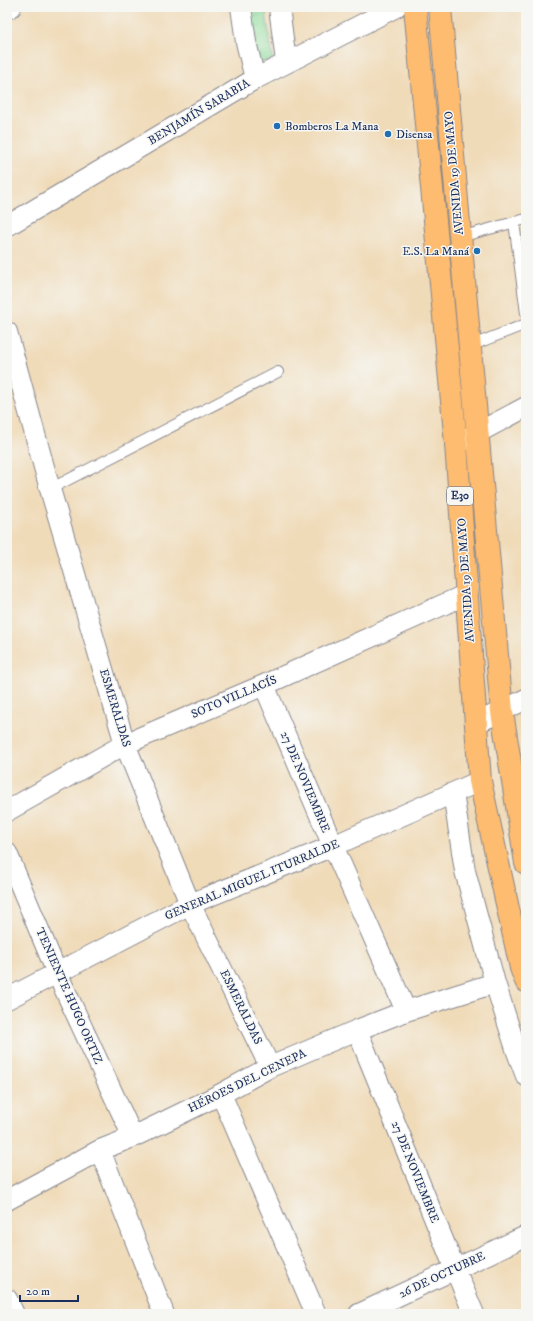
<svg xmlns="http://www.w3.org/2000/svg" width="533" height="1321" font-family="'IM FELL DW Pica',serif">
<defs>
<pattern id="grass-tufts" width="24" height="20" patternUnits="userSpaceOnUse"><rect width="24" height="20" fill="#8ddb9a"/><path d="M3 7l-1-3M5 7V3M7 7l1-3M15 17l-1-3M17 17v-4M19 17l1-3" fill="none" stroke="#79bc87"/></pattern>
</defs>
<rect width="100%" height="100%" fill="#f6f6f2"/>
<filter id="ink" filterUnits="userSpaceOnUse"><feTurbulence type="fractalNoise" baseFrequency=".025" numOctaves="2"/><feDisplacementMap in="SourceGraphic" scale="8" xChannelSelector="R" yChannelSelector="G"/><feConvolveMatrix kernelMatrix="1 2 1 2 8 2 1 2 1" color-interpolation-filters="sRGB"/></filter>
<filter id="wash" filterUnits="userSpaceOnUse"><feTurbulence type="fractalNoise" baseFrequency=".012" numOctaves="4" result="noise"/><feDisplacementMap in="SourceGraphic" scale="16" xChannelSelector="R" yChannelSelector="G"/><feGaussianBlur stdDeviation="0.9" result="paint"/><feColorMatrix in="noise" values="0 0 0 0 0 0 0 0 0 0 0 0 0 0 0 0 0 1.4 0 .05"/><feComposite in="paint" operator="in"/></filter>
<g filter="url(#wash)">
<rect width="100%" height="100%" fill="#f0dbb9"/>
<!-- grass -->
<path fill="url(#grass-tufts)" stroke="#54857c" d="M248,7H265L273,60L257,63Z"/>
</g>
<g filter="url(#ink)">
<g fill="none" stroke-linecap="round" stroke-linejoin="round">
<!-- service casing -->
<g stroke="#86858c" stroke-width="12">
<path id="service" d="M514,222L526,313
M460,237L526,219
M470,346L526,324
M50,489L278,372"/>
</g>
<!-- minor casing -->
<g stroke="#86858c" stroke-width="22">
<path id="minor" d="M241,7L246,42L255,79
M279,7L286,62
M7,9L11,7
M7,226L255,79L396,7
M7,332L50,489L125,744L190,904L270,1067
M464,440L526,407
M264,685L333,846L406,1011
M477,723L526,699
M453,793L465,871L495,983L517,1052L526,1076
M7,811L125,744L264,685L467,594
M7,853L57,973L133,1137
M7,999L190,904L333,846L480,781
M357,1030L455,1269L474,1314
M221,1094L316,1314
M100,1150L164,1314
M7,1200L100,1150L133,1137L221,1094L270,1067L357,1030L406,1011L495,983
M7,1299L14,1314
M359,1314L526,1236"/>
</g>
<!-- trunk casing -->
<g stroke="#86858c" stroke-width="24">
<path id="trunk" d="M415,7L456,444L480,781L521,968L526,981
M440,7L502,712L526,863"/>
</g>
<!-- service -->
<use href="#service" stroke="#fff" stroke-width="10"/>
<!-- minor -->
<use href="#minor" stroke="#fff" stroke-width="20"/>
<!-- trunk -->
<use href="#trunk" stroke="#fdbc6f" stroke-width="22"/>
</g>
</g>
<!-- markers -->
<g fill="#1f6fb2" stroke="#f6f6f2" stroke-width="1.5">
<circle cx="277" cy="126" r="4"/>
<circle cx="388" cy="134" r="4"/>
<circle cx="477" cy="251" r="4"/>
</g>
<g text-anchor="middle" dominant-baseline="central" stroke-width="3" stroke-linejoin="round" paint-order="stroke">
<!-- shield labels -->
<rect fill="#f6f6f2" stroke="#5d6b8a" stroke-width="1" x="447" y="487" width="26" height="18" rx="3"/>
<g font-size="11" font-weight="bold" fill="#1b2f5e">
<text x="460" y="496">E30</text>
</g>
<!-- street labels -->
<g font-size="12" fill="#1b2f5e" stroke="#f6f6f2">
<text transform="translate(199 112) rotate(-31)">BENJAMÍN SARABIA</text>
<text transform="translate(454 173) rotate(-95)">AVENIDA 19 DE MAYO</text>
<text transform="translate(466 580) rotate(-94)">AVENIDA 19 DE MAYO</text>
<text transform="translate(234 697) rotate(-23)">SOTO VILLACÍS</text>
<text transform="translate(115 708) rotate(73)">ESMERALDAS</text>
<text transform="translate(305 782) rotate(67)">27 DE NOVIEMBRE</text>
<text transform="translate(252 880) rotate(-23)">GENERAL MIGUEL ITURRALDE</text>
<text transform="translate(69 996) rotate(66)">TENIENTE HUGO ORTIZ</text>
<text transform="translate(241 1007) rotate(64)">ESMERALDAS</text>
<text transform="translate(247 1081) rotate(-26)">HÉROES DEL CENEPA</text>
<text transform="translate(415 1172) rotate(68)">27 DE NOVIEMBRE</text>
<text transform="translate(442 1275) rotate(-25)">26 DE OCTUBRE</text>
</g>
<!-- poi labels -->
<g font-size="12" fill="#1b2f5e" stroke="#f6f6f2" text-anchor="start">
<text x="285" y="126">Bomberos La Mana</text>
<text x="396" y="134">Disensa</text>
<text x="469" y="251" text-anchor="end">E.S. La Maná</text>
</g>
</g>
<!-- margin -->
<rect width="533" height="1321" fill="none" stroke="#f6f6f2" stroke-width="24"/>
<!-- scale -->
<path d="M20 1295v6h58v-6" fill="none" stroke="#1b2f5e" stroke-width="2"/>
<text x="26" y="1295" font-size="12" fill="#1b2f5e" stroke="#f6f6f2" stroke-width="3" paint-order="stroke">20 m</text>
</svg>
